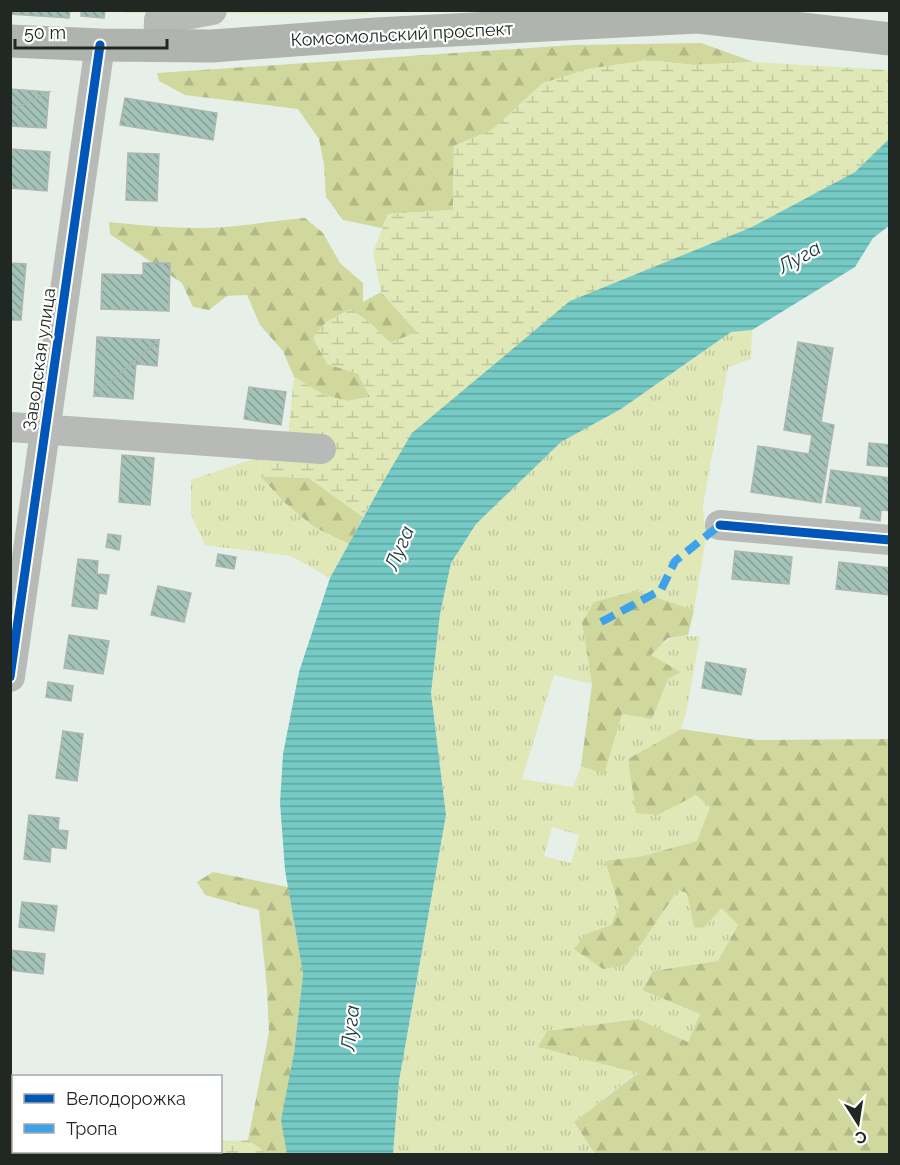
<svg xmlns="http://www.w3.org/2000/svg" width="900" height="1165" font-family="Raleway,sans-serif">
<defs>
<pattern id="grass-tufts" width="24" height="20" patternUnits="userSpaceOnUse" patternTransform="scale(1.5)"><rect width="24" height="20" fill="#e0e8b8"/><path d="M3 7l-1-3M5 7V3M7 7l1-3M15 17l-1-3M17 17v-4M19 17l1-3" fill="none" stroke="#c0c79e"/></pattern>
<pattern id="forest-firs" width="22" height="20" patternUnits="userSpaceOnUse" patternTransform="scale(1.5)"><rect width="22" height="20" fill="#d0d89d"/><path d="M5 1l3.5 6h-7zM16 11l3.5 6h-7z" fill="#b2b987"/></pattern>
<pattern id="wetland-marsh" width="20" height="14" patternUnits="userSpaceOnUse" patternTransform="scale(1.5)"><rect width="20" height="14" fill="#e0e8b8"/><path d="M1 5h8M5 5V1M11 12h8M15 12V8" fill="none" stroke="#c0c79e"/></pattern>
<pattern id="water-rules" width="6" height="5" patternUnits="userSpaceOnUse" patternTransform="scale(1.5)"><rect width="6" height="5" fill="#76cac5"/><path d="M0 2.5h6" fill="none" stroke="#60a4a0"/></pattern>
<pattern id="building-back-hatch" width="6" height="6" patternUnits="userSpaceOnUse" patternTransform="scale(1.5)"><rect width="6" height="6" fill="#a3c2b8"/><path d="M-1 5l2 2M0 0l6 6M5-1l2 2" fill="none" stroke="#849e95"/></pattern>
</defs>
<rect width="100%" height="100%" fill="#e6f0e9"/>
<!-- grass -->
<path fill="url(#grass-tufts)" fill-rule="evenodd" d="M752,330L751,359L728,367L703,506L706,538L694,610L636,591L582,623L592,684L554,675L522,779L573,787L581,766L604,773L622,714L652,719L668,679L680,672L651,655C669,637 673,634 700,637L686,713L681,729L628,759L658,815L696,795L710,807L697,841L643,856L605,861L619,906L611,925L586,934L627,965L678,890L687,893L703,928L722,908L738,925L718,961L653,971L642,990L700,1014L688,1042L638,1019L547,1031L538,1047L638,1072L574,1122L595,1154H393L399,1081L446,815L431,693L440,614L451,563L476,524L561,442L621,409L731,332ZM552,827L579,835L571,863L544,856Z
M259,457L260,476L284,502L314,527L349,544L330,578L291,556L205,545L191,515V480Z"/>
<!-- forest -->
<path fill="url(#forest-firs)" d="M701,43L754,62L694,65L647,60L543,83L492,130L454,146L453,210L388,214L382,228L343,220L326,197L324,165L319,139L298,109L185,95L159,81L157,73L573,45Z
M305,218L323,233L340,263L363,283V302L381,292L417,332L390,343L368,321L358,374L370,397L348,401L324,395L294,377L283,351L260,325L247,295L227,296L209,310L193,307L182,283L110,234L109,222C148,226 187,230 226,227C252,225 278,220 305,218Z
M260,476L309,478L363,517L349,544L314,527L284,502Z
M636,591L694,610L688,635L668,638L651,655L681,672L668,679L652,719L622,714L604,774L581,766L592,684L582,623L594,602Z
M681,729L757,740L889,739V1154H595L574,1122L638,1073L538,1047L547,1031L638,1019L688,1042L700,1014L642,990L653,971L718,961L738,925L722,908L703,928L694,927L687,893L678,890L627,965L603,969L574,949L586,934L611,925L619,906L605,861L643,856L697,841L710,807L696,795L658,815L636,813L628,759Z
M213,872L288,887L303,974L294,1053L282,1120L287,1154H263V1151L248,1140L269,1032L267,989L259,910L205,895L197,882Z"/>
<!-- wetland -->
<path fill="url(#wetland-marsh)" d="M647,60L694,65L754,62L889,70V139L855,172L752,227L674,260L383,482L363,517L309,478L260,476L259,457L288,437L294,377L324,395L348,401L370,397L358,374L327,364L313,338L326,322L350,309L368,321L390,343L417,332L381,292L373,252L388,214L453,210L454,146L492,130L543,83L587,69Z
M248,1140L263,1151V1154H210V1152H220L221,1141Z"/>
<!-- park -->
<path fill="#e0e8b8" d="M124,10L388,11L362,14L124,13Z"/>
<!-- water -->
<path fill="url(#water-rules)" d="M889,139V226L873,238L855,267L752,330L731,332L621,409L561,442L476,524L451,563L440,614L431,693L446,815L399,1081L393,1154H287L281,1120L294,1053L303,974L285,870L280,803L283,754L299,672L330,578L383,482L412,433L570,301L752,227L855,172Z"/>
<!-- building -->
<path fill="url(#building-back-hatch)" stroke="#aeb6b1" stroke-width="1.5" d="M10,10H70L69,18L10,14Z
M81,10H105L104,18L81,16Z
M10,89L49,92L10,111Z
M49,92L46,128L10,126V111Z
M125,98L217,113L213,140L120,125Z
M10,149L50,152L47,191L10,188Z
M128,153L159,154L157,201L126,200Z
M10,263L26,264L21,320H10Z
M143,263H170L169,311L101,309L102,274L143,275Z
M97,337L159,340L94,396Z
M159,340L157,366L136,364L133,399L94,396Z
M798,342L833,348L821,422L834,425L821,503L751,492L758,446L809,454L812,435L784,430Z
M249,387L286,392L281,425L244,419Z
M869,443L890,445V467L867,465Z
M122,455L154,458L150,505L119,502Z
M831,470L890,478V511L881,510L880,521L860,518L862,507L826,502Z
M108,534L121,536L119,550L106,547Z
M735,551L792,557L789,584L732,579Z
M218,554L236,557L234,569L216,566Z
M78,559L98,561L97,574L109,575L106,594L99,593L97,609L72,606Z
M839,562L890,568V595L836,589Z
M158,586L191,593L184,622L151,615Z
M69,635L109,641L103,674L64,668Z
M706,662L746,669L741,695L702,688Z
M48,682L73,686L71,701L46,697Z
M63,731L83,734L77,781L56,778Z
M29,815L59,818L58,830L68,831L66,849L51,847L50,862L24,859Z
M22,902L57,906L54,931L19,927Z
M10,950L45,954L43,974L10,970Z"/>
<g fill="none" stroke-linecap="round" stroke-linejoin="round">
<!-- minor -->
<path stroke="#b7bab7" stroke-width="30" d="M158,46L159,20L212,10
M10,427L321,449
M720,525L890,540
M10,677L100,45"/>
<!-- major -->
<path stroke="#afb4af" stroke-width="33" d="M10,41L100,45L212,46L376,34L698,17L890,39"/>
<!-- quiet -->
<path stroke="#3ea2ea" stroke-width="8" stroke-dasharray="15 8" stroke-linecap="butt" d="M601,622L661,590L675,561L720,525"/>
<!-- cycleway casing -->
<g stroke="#fff" stroke-width="13">
<path id="cycleway" d="M720,525L890,540
M10,677L100,45"/>
</g>
<!-- cycleway -->
<use href="#cycleway" stroke="#0057b8" stroke-width="9"/>
</g>
<g text-anchor="middle" dominant-baseline="central" stroke-width="4.5" stroke-linejoin="round" paint-order="stroke">
<!-- street labels -->
<g font-size="18" fill="#212723" stroke="#fff">
<text transform="translate(402 34) rotate(-3)">Комсомольский проспект</text>
<text transform="translate(39 359) rotate(-82)">Заводская улица</text>
</g>
<!-- water labels -->
<g font-size="20" font-style="italic" fill="#1e3736" stroke="#fff">
<text transform="translate(799 257) rotate(-29)">Луга</text>
<text transform="translate(399 548) rotate(-67)">Луга</text>
<text transform="translate(350 1028) rotate(-84)">Луга</text>
</g>
</g>
<!-- border -->
<rect width="900" height="1165" fill="none" stroke="#212723" stroke-width="24"/>
<!-- legend -->
<rect x="12" y="1075" width="210" height="78" fill="#ffffff" stroke="#a6a9a7" stroke-width="1.5"/>
<rect x="24" y="1094" width="30" height="9" fill="#0057b8" stroke="#a6a9a7" stroke-width="1.5"/>
<text x="66" y="1105" font-size="18" fill="#212723">Велодорожка</text>
<rect x="24" y="1124" width="30" height="9" fill="#3ea2ea" stroke="#a6a9a7" stroke-width="1.5"/>
<text x="66" y="1135" font-size="18" fill="#212723">Тропа</text>
<!-- north arrow -->
<g transform="translate(858 1123) rotate(168)" stroke="#ffffff" stroke-width="4.5" paint-order="stroke">
<path d="M0-4.5L10 22L0 15L-10 22Z" fill="#212723"/>
<text y="-9" font-size="16" font-weight="bold" text-anchor="middle" fill="#212723">С</text>
</g>
<!-- scale -->
<path d="M15 39v9h152v-9" fill="none" stroke="#212723" stroke-width="3"/>
<text x="24" y="39" font-size="18" fill="#212723" stroke="#ffffff" stroke-width="4.5" paint-order="stroke">50 m</text>
</svg>
